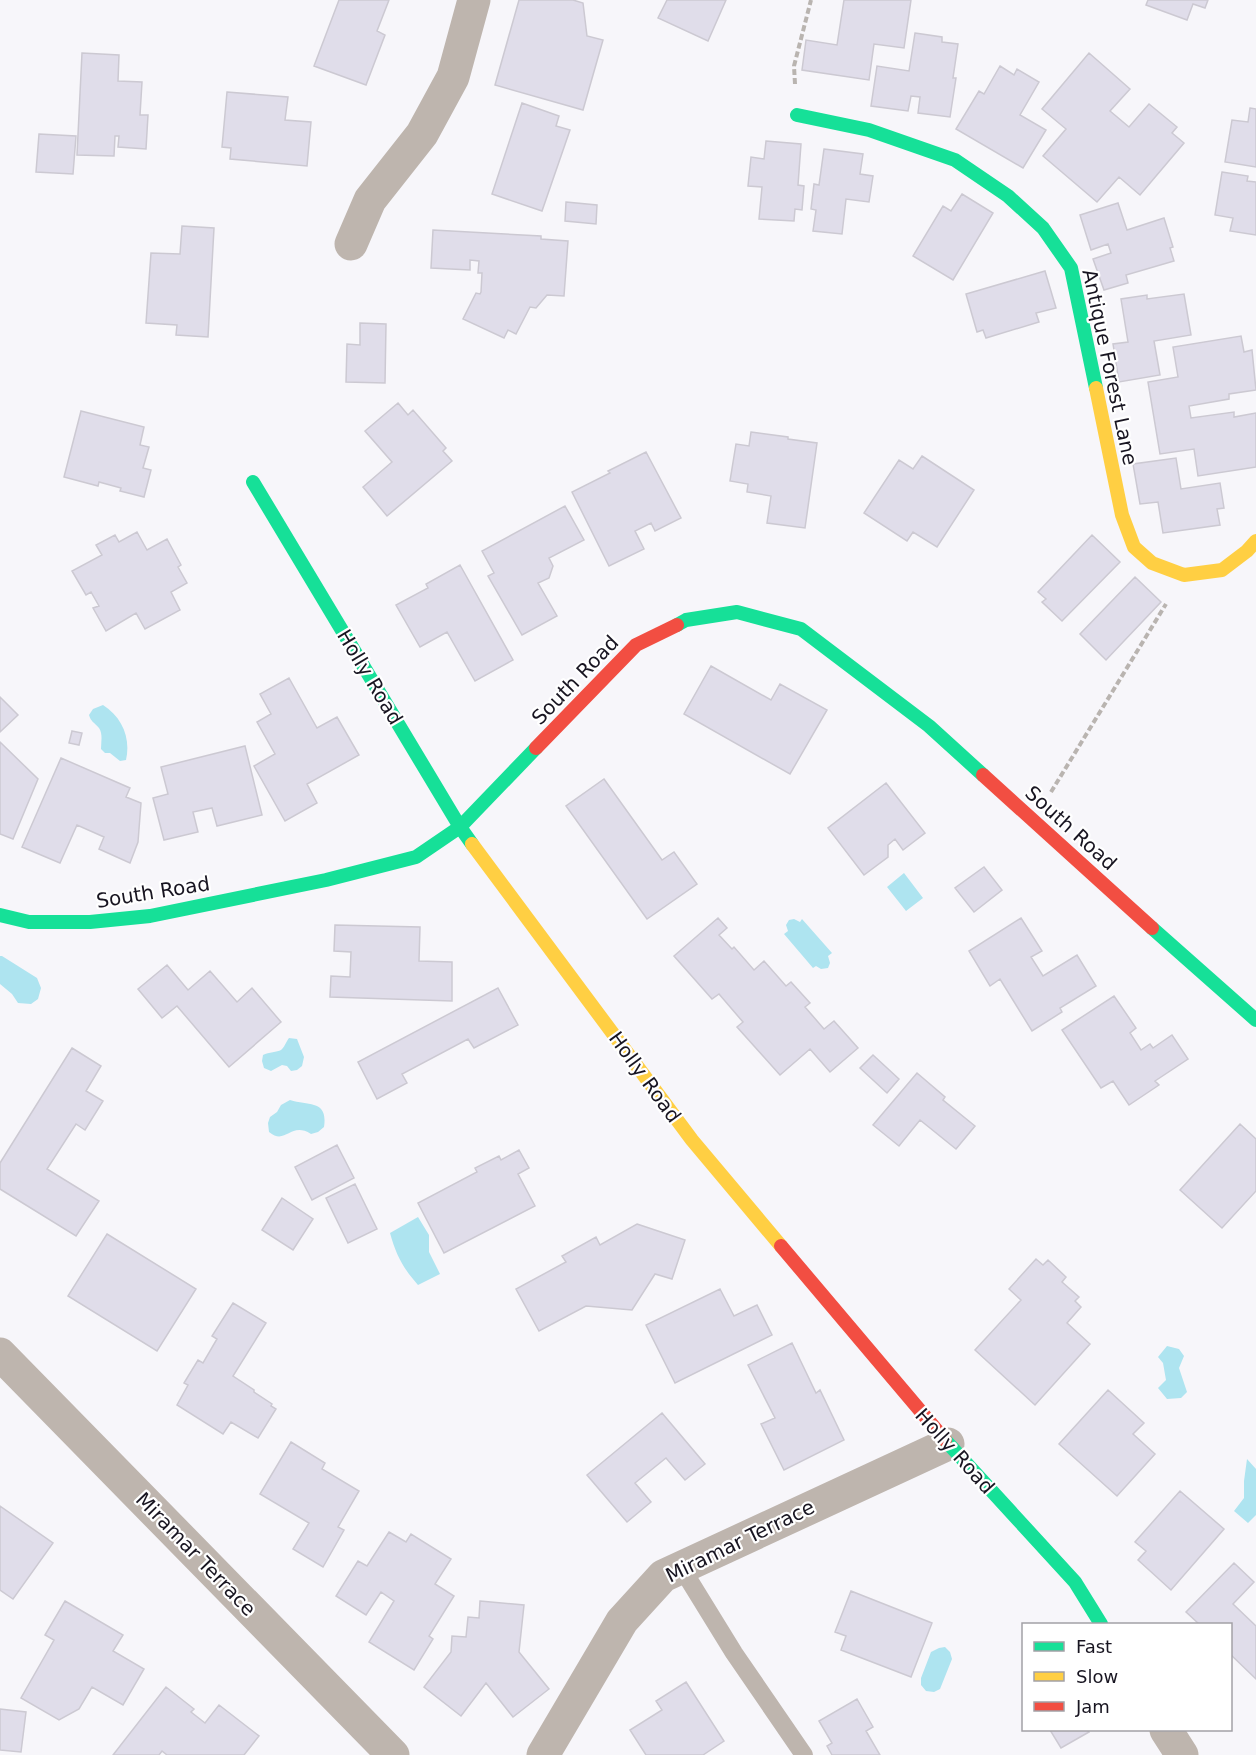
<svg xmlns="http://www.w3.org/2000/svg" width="1256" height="1755" font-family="'DejaVu Sans',sans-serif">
<rect width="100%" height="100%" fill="#f7f6fa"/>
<!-- water -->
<path fill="#aee4f0" d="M103,705C122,717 131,738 126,760L120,761L110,753H105L101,749C101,742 103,734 99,728C94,722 91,722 89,715L93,709Z
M904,873L923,898L906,911L887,887Z
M794,919L800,922L802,919L832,953L828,956L830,963L828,968L821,969L816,966L813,968L784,934L788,931L786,925L789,920Z
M0,956H2L37,978L41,988L38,999L31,1004L18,1003L12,994L0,984Z
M289,1038L297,1039L304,1057L302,1066L297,1070L291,1071L287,1066L282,1065L271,1071L264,1068L262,1061L263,1055C269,1052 277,1052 281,1050C284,1048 286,1042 289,1038Z
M290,1100C310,1106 328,1100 324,1127L318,1132L311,1134C290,1121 286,1146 269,1132L268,1123L270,1117L277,1112L281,1105Z
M418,1217L429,1235V1252L440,1274L418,1285C403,1268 396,1255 390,1233Z
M1167,1346L1179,1349L1184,1356L1179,1368L1187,1392L1181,1398L1167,1399L1158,1388L1166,1380L1163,1363L1158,1357Z
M1247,1459L1256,1469V1515L1248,1523L1234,1511L1244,1498V1481Z
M945,1647L950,1652L952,1659L940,1689L934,1692L926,1691L921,1685V1678L931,1652L939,1648Z"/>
<!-- building -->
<path fill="#e0ddea" stroke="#ccc9d2" stroke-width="1.5" d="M339,0H389L377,31L385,35L366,85L314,66Z
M519,0H573L583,3L587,36L603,40L583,110L495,85Z
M667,0H726L708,41L658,18Z
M844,0H911L904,48L874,44L869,80L802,70L806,40L837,45Z
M1148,0H1208L1205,8L1193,4L1187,20L1146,5Z
M915,33L942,37V42L958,44L953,78H956L950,117L918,113L920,97L911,96L908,111L871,106L877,66L909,71Z
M82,53L119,55L118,81L142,82L140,115H148L146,149L118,147L119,136H115L114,156L77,155Z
M1089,53L1130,89L1110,111L1129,127L1149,104L1177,127L1172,133L1184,143L1140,195L1119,177L1097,202L1043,156L1066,129L1042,109Z
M1000,66L1014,75L1017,69L1039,82L1020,115L1046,130L1023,168L956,129L979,91L984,94Z
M227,92L288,97L285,120L311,122L307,166L230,159L231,148L222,147Z
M522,103L559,116L556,126L570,130L542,211L492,194Z
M1250,108L1256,109V167L1225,162L1232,120L1248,122Z
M39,134L76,136L73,174L36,172Z
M766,141L801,144L798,185L804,186L802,210L795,209L794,221L759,219L762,187L748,186L751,157L764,159Z
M824,149L863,154L860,174L873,176L869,202L846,199L842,234L813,231L816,210L811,209L814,184L819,185Z
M1222,172L1248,176L1247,181L1256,182V235L1230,231L1233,218L1215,215Z
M962,194L993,213L953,280L913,256L943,206L951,211Z
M566,202L597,205L596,224L565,221Z
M1118,203L1127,230L1164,218L1173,247L1170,248L1174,261L1126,275L1128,283L1104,290L1093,259L1111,253L1108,244L1091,250L1080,215Z
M182,226L214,228L208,337L176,335L177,325L146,323L151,253L180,254Z
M433,230L541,236V239L568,241L564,296L547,295L536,308L530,307L516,334L508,330L504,338L463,319L476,293L480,294L481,292L482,273H478L479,261L470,260V270L431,268Z
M1045,271L1056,308L1036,313L1039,322L986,338L983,330L977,332L966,294Z
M1184,294L1191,335L1154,341L1160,375L1119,382L1113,344L1128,342L1121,299L1147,295V299Z
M360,323L386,324L385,383L346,382L347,344L360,345Z
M1241,336L1244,352L1252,350L1256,390L1229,394V399L1189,406L1191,418L1234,412V417L1256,413V467L1198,476L1194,449L1160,454L1148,382L1178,377L1173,347Z
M398,403L408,415L413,410L446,448L443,451L452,461L387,516L363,487L392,462L365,431Z
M81,411L144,427L140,445L149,447L143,468L151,470L144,497L120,491L121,488L99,482L98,486L64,477Z
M751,432L788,437V439L817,443L805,528L767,523L771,496L747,492L748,484L730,481L736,444L749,446Z
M646,452L681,518L655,531L651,523L635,531L644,549L609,566L572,492L610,473L608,471Z
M922,456L974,490L937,547L913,532L907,541L864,513L899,460L913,469Z
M1176,458L1181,489L1220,483L1224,508L1217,509L1220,525L1163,533L1158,502L1140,504L1133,464Z
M565,506L584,540L549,558L553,566L549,578L538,583L557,616L522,635L488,576L494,573L482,551Z
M137,532L147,550L167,539L181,565L178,567L187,583L171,592L180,610L145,629L136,613L106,631L93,608L99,606L91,592L86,595L72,571L102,555L96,545L115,535L119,542Z
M1092,535L1120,562L1062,621L1042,602L1046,599L1038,592Z
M460,565L513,660L475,681L447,632L420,647L396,605L428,588L426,584Z
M1135,577L1161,602L1106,660L1080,634Z
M711,666L771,700L780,684L827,710L790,774L684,714Z
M289,678L317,728L337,717L359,755L307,784L317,803L285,821L254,766L275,754L257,722L271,714L260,694Z
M0,697L18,715L0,732Z
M72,731L82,733L79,745L69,743Z
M0,742L38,779L13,839L0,834Z
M245,746L262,815L217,826L212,808L193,812L198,832L164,840L153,798L168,794L161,767Z
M61,758L130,788L126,797L141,803L138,842L130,863L99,849L104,837L77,825L60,863L22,847Z
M604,779L662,860L674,852L697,884L647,919L566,806Z
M886,783L925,833L903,850L895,839L888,845V857L864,875L828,828Z
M984,867L1002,890L974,912L955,888Z
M718,918L727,928L719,935L732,949L734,947L754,970L764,961L786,986L791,982L810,1003L805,1007L824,1029L834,1021L858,1048L830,1072L810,1049L780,1075L737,1027L743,1022L719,994L712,999L674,956Z
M1021,918L1042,951L1031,957L1043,976L1077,955L1096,986L1060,1008L1062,1012L1032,1031L1000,979L990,986L969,951Z
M335,925L420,927L419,961L452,962V1001L330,997L331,976L350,977L351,952L334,951Z
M167,965L188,990L210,971L237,1002L252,988L281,1022L229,1067L177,1006L162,1018L138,989Z
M498,988L518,1025L474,1048L468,1039L402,1074L407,1083L377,1099L358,1062Z
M1114,996L1136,1028L1130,1033L1141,1050L1150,1044L1153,1048L1172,1035L1188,1059L1155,1081L1159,1085L1129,1105L1113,1081L1101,1088L1062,1030Z
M72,1048L101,1066L86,1091L103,1101L85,1130L76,1124L47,1169L99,1201L76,1236L0,1189V1163Z
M873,1055L899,1079L887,1093L860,1068Z
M917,1073L945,1097L943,1100L975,1126L956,1149L920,1120L899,1146L873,1125Z
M1240,1124L1256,1139V1191L1222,1228L1180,1190Z
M337,1145L354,1178L312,1200L295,1167Z
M519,1150L529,1168L518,1174L535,1206L444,1253L418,1203L477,1172L475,1168L499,1156L501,1160Z
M355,1184L377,1229L348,1243L326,1198Z
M282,1198L313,1219L293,1250L262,1230Z
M637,1224L685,1240L672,1279L655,1274L632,1310L586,1306L539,1331L516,1289L566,1262L562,1256L596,1237L600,1245Z
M107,1234L196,1289L157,1351L68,1296Z
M1036,1259L1043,1265L1048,1260L1066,1277L1062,1282L1079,1297L1075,1301L1081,1307L1067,1323L1090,1344L1035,1405L975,1350L1021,1300L1009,1289Z
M720,1289L734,1316L757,1305L772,1335L675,1383L646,1325Z
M233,1303L266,1323L233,1376L254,1390V1392L272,1404L271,1406L276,1409L258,1438L231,1422L223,1434L177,1405L188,1385L184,1383L198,1360L203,1363L217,1339L212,1336Z
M792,1343L816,1393L820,1390L844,1440L784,1470L761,1424L775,1418L748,1365Z
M1108,1390L1144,1423L1133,1434L1155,1454L1117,1496L1059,1444Z
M662,1413L705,1464L685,1480L666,1458L635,1483L651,1502L627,1522L587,1475Z
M291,1442L325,1463L322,1469L359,1491L338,1527L344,1530L323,1567L293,1549L309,1523L260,1494Z
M1180,1491L1224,1529L1171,1590L1138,1560L1146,1551L1135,1542Z
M0,1506L53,1543L13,1599L0,1590Z
M389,1532L406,1542L411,1534L451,1559L435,1584L454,1596L429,1636L433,1639L414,1670L369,1642L394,1601L381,1592L366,1615L336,1596L358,1561L367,1566Z
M1234,1563L1254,1582L1233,1604L1256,1626V1679L1230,1654V1624H1199L1186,1612Z
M851,1591L932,1623L911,1677L841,1650L846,1636L835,1632Z
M65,1601L123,1635L113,1651L144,1669L123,1705L92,1687L79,1709L59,1720L21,1698L54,1640L45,1635Z
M480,1601L524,1605L519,1652L549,1689L513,1717L486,1683L461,1716L424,1687L451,1652L452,1636L466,1637L468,1617L479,1618Z
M686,1682L724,1741L703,1755H646L630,1730L662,1710L656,1701Z
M166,1687L194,1709L191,1712L205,1723L219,1705L259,1736L244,1755H167L162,1751L159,1755H113Z
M857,1699L873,1727L866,1731L880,1755H832L827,1746L832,1743L819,1721Z
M0,1709L26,1712L21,1752L0,1750Z
M1050,1730H1087L1089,1732L1061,1748Z"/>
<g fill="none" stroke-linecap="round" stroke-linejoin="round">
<!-- path -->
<path stroke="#b9b4b0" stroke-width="4" stroke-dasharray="6 3" stroke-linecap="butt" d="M795,84L794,66L811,0
M1051,792L1166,604"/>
<!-- lane -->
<path stroke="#beb5ae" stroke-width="18" d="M681,1567L734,1653L804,1755"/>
<!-- street -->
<path stroke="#beb5ae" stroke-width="33" d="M351,244L370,200L422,134L453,77L474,0
M0,1354L393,1755
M1166,1730L1182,1755
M543,1755L622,1621L663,1576L948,1444"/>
<!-- fast -->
<path stroke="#16e098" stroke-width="14" d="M797,115L869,130L955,160L1008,196L1043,228L1071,268L1096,388
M253,482L460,827L472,844
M677,625L686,620L737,612L801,629L929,726L983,775
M0,915L29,922H90L150,916L326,880L416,857L460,827L536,748
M1152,928L1256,1020
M945,1440L1075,1582L1101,1624"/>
<!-- slow -->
<path stroke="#ffcf43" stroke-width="14" d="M1096,388L1122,515L1134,547L1152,563L1184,575L1222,570L1247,551L1256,541
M472,844L692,1140L781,1246"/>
<!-- jam -->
<path stroke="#f24e42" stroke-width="14" d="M536,748L636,645L677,625
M983,775L1152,928
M781,1246L945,1440"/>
</g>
<g text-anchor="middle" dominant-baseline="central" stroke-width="4.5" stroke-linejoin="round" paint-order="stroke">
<!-- street labels -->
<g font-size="20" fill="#181521" stroke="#fff">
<text transform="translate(1110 367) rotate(78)">Antique Forest Lane</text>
<text transform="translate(370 677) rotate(59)">Holly Road</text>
<text transform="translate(575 680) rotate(-46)">South Road</text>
<text transform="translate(1071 828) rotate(42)">South Road</text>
<text transform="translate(153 892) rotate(-9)">South Road</text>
<text transform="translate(645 1077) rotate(54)">Holly Road</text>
<text transform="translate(955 1451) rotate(48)">Holly Road</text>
<text transform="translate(740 1541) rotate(-26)">Miramar Terrace</text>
<text transform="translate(196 1554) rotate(46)">Miramar Terrace</text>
</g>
</g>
<!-- legend -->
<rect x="1022" y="1623" width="210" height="108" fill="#ffffff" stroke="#a3a1a6" stroke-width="1.5"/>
<rect x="1034" y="1642" width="30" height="9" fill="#16e098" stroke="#a3a1a6" stroke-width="1.5"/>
<text x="1076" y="1653" font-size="18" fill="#181521">Fast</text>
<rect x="1034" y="1672" width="30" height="9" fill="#ffcf43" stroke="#a3a1a6" stroke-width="1.5"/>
<text x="1076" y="1683" font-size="18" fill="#181521">Slow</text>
<rect x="1034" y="1702" width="30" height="9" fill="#f24e42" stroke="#a3a1a6" stroke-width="1.5"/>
<text x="1076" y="1713" font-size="18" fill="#181521">Jam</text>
</svg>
